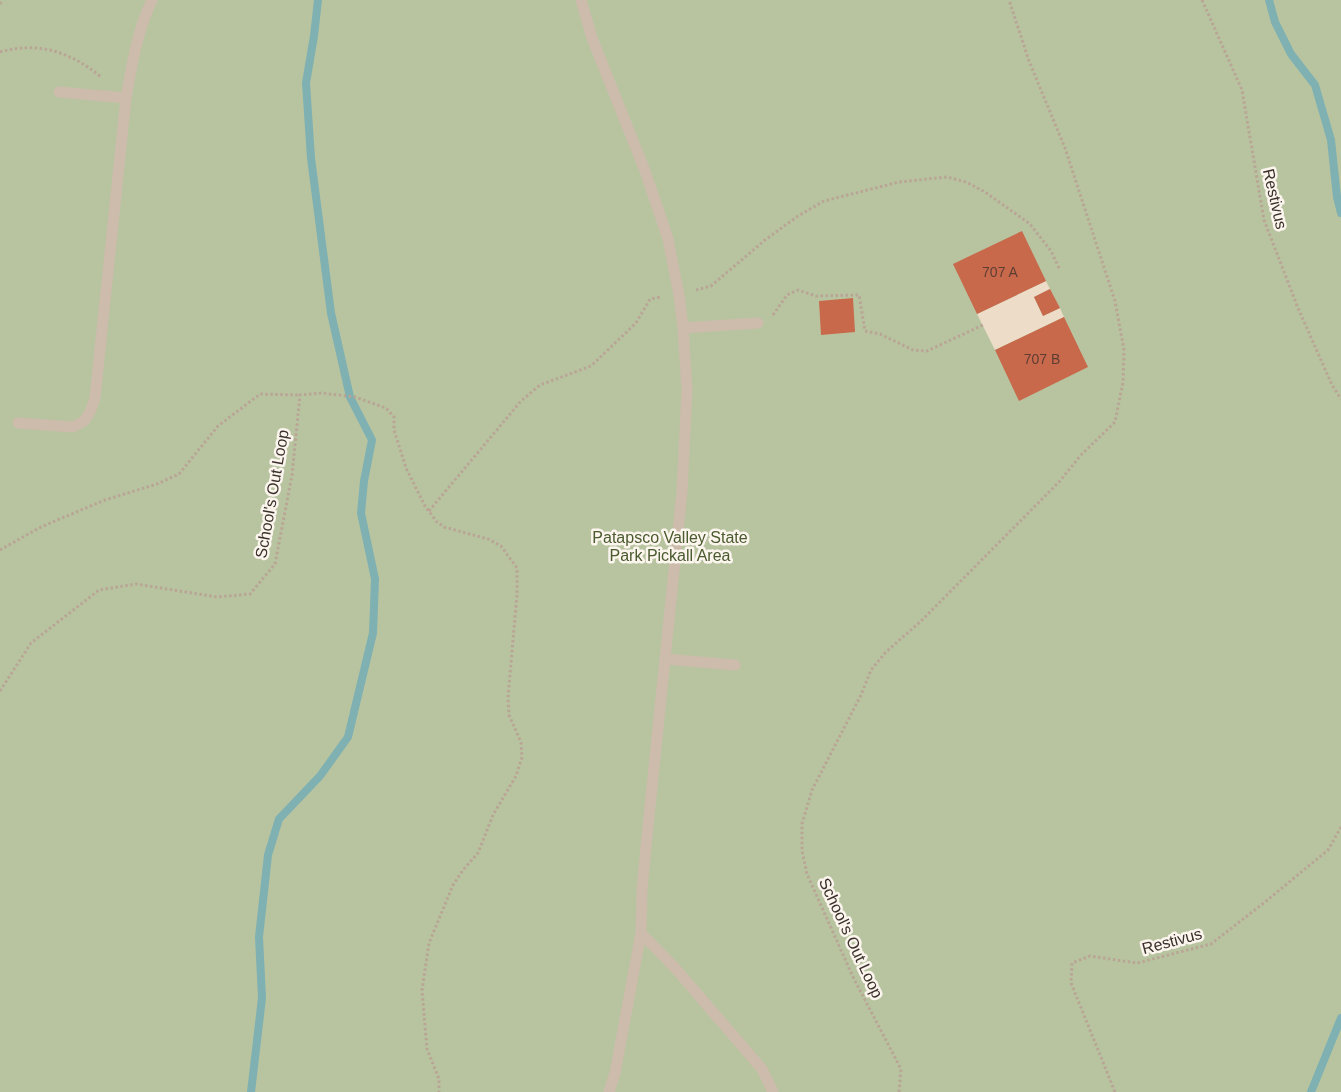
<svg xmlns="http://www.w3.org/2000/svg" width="1341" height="1092" font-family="Helvetica,sans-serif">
<rect width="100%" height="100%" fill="#f4ebe1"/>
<!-- green -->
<path fill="#b8c4a0" d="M0,0H1341V1092H0Z"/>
<!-- plaza -->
<path fill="#ecdcc8" d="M1046,281L1050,289L1034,297L1043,316L1060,308L1064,317L995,350L977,314Z"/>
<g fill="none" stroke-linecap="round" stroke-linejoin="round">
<!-- stream -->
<path stroke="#7fb0b2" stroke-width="8" d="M1269,0L1275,22L1291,54L1315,85L1331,140L1337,197L1341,213
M251,1092L262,998L259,937L268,855L279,819L320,776L348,737L373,633L375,579L361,513L364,481L372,440L350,397L331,313L311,158L306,83L314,36L318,0
M1311,1092L1341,1018"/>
</g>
<!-- building -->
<path fill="#c8694b" d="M1022,231L1046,281L977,314L953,264Z
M1050,289L1060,308L1043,316L1034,297Z
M853,298L855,332L821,335L819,301Z
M1064,317L1088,367L1019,401L995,350Z"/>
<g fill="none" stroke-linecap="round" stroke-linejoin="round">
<!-- path -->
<path stroke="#b9a596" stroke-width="3" stroke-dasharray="2.5 2.5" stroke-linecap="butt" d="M1202,0L1242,90L1264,220L1298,308L1332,385L1341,399
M0,4L2,0
M0,52C38,41 71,52 101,77
M696,290L711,286L765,240L798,216L824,201L899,182L947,177L966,182L985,192L1030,224L1051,251L1060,270
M773,315L787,295L798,290L816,296L859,295L865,331L880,334L913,350L927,351L983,325
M429,511L521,401L540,385L591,366L636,323L650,299L661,297
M0,550L39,528L62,518L105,500L157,484L179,474L218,426L260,394L300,395
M0,691L31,643L99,590L136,584L217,597L250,594L275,564L292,475L300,395L321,393L355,397L386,408L394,417V430L406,468L425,506L436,521L444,527L488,539L501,546L517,568V595L508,697L509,715L521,742L522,757L516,776L493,815L478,853L463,870L453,885L429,943L422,990L427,1049L439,1079V1092
M899,1092L901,1069L853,977L807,874L802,851V824L812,790L861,695L871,670L886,652L921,621L1059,482L1081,455L1115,422L1123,382L1124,350L1115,301L1065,148L1029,61L1009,0
M1115,1092L1071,983L1072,963L1090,956L1137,963L1211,944L1265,902L1328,850L1341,827"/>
<!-- service -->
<path stroke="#cdbbac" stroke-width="11" d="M581,0L592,38L645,171L668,239L679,295L683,328L687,389L682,492L646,846L642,891L641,933L615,1073L609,1092
M59,92L126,98
M683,328L758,323
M18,423L73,427L84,421L90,412L95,398L126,98C132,65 137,31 152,0
M665,659L735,665
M641,933L675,968L762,1069L773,1092"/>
</g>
<g text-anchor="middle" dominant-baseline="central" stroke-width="5" stroke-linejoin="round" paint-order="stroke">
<!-- number labels -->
<g font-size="14" fill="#5e3e33">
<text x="1000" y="272">707 A</text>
<text x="1042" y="359">707 B</text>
</g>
<!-- street labels -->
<g font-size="16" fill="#3b302b" stroke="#fbf5ee">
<text transform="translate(1275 199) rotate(77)">Restivus</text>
<text transform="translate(272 494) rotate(-80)">School's Out Loop</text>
<text transform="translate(851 938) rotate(65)">School's Out Loop</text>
<text transform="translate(1172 941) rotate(-15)">Restivus</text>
</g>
<!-- park labels -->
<g font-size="16" fill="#4a5a2e" stroke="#fbf5ee">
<text x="670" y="537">Patapsco Valley State<tspan x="670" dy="18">Park Pickall Area</tspan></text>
</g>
</g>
</svg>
